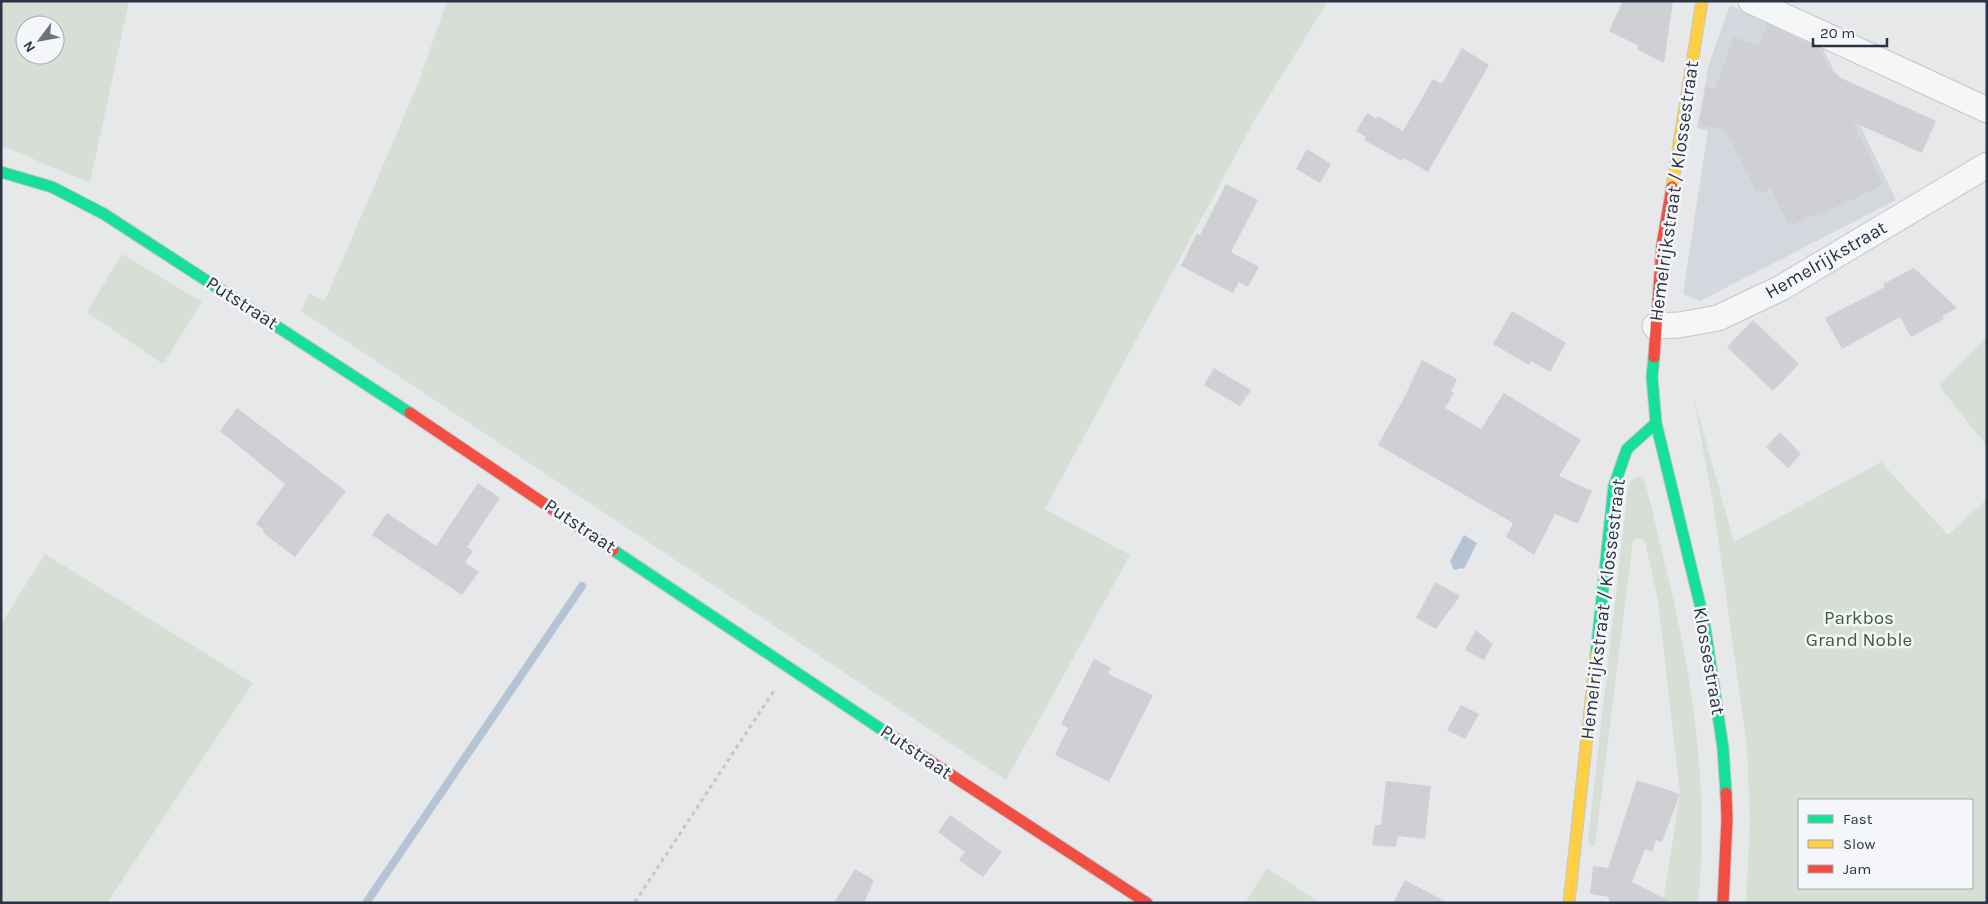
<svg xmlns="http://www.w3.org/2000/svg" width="1988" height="904" font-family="Karla,sans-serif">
<rect width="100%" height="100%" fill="#e6e8ea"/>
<!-- built -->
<path fill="#d4d7dd" d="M1730,5L1821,44L1896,200L1700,301L1683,294L1708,130L1697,128L1709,64Z"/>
<!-- green -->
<path fill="#d6ded6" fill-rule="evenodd" d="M1,1H129L90,183L10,149L1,148ZM25,25H55V55H25Z
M447,1H1328L1255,119L1045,509L1130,555L1006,780L301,311L309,294L325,301L419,81Z
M122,254L202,302L163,364L87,312Z
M1986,338L1987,339V446L1939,386Z
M1694,399L1734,542L1881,462L1948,535L1987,499V903H1746L1750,820L1747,747L1714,509ZM1799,800H1972V888H1799Z
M1643,476C1651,502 1657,530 1663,557C1692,670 1710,786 1698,903H1663L1680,794L1658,600L1645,542L1641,538L1633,540L1595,846L1590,845L1588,840L1628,487L1632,479Z
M45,554L253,683L107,903H1V624Z
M1267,868L1320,903H1245Z"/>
<!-- water -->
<path fill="#b4c4d5" d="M1464,535L1477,543L1464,569L1462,568L1454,570L1450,561Z"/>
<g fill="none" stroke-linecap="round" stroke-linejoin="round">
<!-- stream -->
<path stroke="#b4c4d5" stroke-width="8" d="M366,903L582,586"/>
</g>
<!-- building -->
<path fill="#ced0d3" d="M1623,1H1673L1664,63L1637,49L1639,46L1609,31Z
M1767,24L1818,48L1827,66L1841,78L1936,121L1922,153L1853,122L1883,185L1821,214L1820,212L1789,226L1771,188L1761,193L1759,191L1757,192L1726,130L1699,125L1706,87L1715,89L1734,37L1759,46Z
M1462,48L1489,65L1428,172L1404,158L1402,161L1364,140L1366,137L1356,131L1367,113L1376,119L1378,116L1403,131L1433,79L1442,84Z
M1307,149L1331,164L1320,183L1296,169Z
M1226,184L1258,200L1231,252L1259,267L1248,287L1239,282L1233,293L1181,266L1197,233L1200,235Z
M1914,268L1957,308L1942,316L1944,319L1911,337L1900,317L1842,349L1825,318L1885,287L1883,284Z
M1512,311L1566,343L1550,372L1531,361L1529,365L1493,344Z
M1753,320L1799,364L1773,391L1727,347Z
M1422,360L1457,379L1451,391L1454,393L1445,408L1481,429L1504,393L1581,440L1559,476L1592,491L1578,524L1555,514L1534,555L1506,537L1513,523L1378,445L1403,400Z
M1214,368L1251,390L1240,406L1204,385Z
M237,408L346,491L295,557L263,533L264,530L256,524L285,484L220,431Z
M1780,432L1801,454L1788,468L1766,447Z
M478,483L500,498L467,547L473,551L465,562L479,572L462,595L372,535L387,513L436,546Z
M1435,582L1460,596L1436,629L1416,618Z
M1476,630L1493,644L1484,660L1465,650Z
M1094,659L1111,668L1108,674L1153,695L1109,782L1055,755L1068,728L1061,724Z
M1461,705L1479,714L1465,739L1447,730Z
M1637,780L1680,794L1662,842L1656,840L1652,852L1645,849L1632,882L1673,903H1609V897L1590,894L1593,866L1608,868Z
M1386,781L1431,786L1425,839L1398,836L1396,847L1372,845L1375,825H1381Z
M950,815L1002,852L983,877L959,860L965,852L938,832Z
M855,869L874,880L864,903H834Z
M1405,880L1448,903H1393Z"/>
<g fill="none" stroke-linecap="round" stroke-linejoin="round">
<!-- street casing -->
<g stroke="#c4c6c8" stroke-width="27">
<path id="street" d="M1751,1L1987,110
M1655,326L1679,325L1718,318L1781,288L1987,165"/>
</g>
<!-- fast casing -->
<g stroke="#c4c6c8" stroke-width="13">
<path id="fast" d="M1,172L52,187L104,214L410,413
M1654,357L1652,377L1656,423L1704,621L1723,748L1726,793
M613,550L893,737
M1596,654L1614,486L1627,449L1656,423"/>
</g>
<!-- slow casing -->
<g stroke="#c4c6c8" stroke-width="13">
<path id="slow" d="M1672,187L1702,1
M1569,903L1596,654"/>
</g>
<!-- jam casing -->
<g stroke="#c4c6c8" stroke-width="13">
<path id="jam" d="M1654,357L1662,245L1672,187
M410,413L613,550
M893,737L1147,903
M1723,903L1727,819L1726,793"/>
</g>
<!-- path -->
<path stroke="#c5c6ca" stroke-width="3" stroke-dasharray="4 4" stroke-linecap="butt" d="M635,902L775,689"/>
<!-- street -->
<use href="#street" stroke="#f5f6f7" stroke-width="25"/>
<!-- fast -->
<use href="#fast" stroke="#16e098" stroke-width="11"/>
<!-- slow -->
<use href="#slow" stroke="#ffcf43" stroke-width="11"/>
<!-- jam -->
<use href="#jam" stroke="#f24e42" stroke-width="11"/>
</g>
<g text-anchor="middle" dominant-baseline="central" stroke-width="5" stroke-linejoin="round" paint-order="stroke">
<!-- street labels -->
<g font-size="19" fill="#2b3445" stroke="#f4f6f9">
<text transform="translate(1674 191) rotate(-82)">Hemelrijkstraat / Klossestraat</text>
<text transform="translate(1826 260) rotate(-30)">Hemelrijkstraat</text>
<text transform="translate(242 303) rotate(33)">Putstraat</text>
<text transform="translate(580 526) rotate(34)">Putstraat</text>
<text transform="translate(1603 609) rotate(-83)">Hemelrijkstraat / Klossestraat</text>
<text transform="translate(1709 661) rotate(80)">Klossestraat</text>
<text transform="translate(916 752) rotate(34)">Putstraat</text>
</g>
<!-- park labels -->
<g font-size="19" fill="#3f6138" stroke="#f4f6f9">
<text x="1859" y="618">Parkbos<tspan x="1859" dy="22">Grand Noble</tspan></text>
</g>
</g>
<!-- border -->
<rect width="1988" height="904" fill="none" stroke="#2b3445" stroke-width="5"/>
<!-- legend -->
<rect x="1798" y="799" width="175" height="90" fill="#f4f6f9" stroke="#a4a8b1"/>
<rect x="1808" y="815" width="25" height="8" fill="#16e098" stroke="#a4a8b1"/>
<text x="1843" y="824" font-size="15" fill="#2b3445">Fast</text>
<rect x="1808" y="840" width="25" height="8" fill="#ffcf43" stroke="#a4a8b1"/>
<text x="1843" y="849" font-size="15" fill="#2b3445">Slow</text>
<rect x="1808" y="865" width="25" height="8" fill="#f24e42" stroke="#a4a8b1"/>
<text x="1843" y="874" font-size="15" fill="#2b3445">Jam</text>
<!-- north arrow -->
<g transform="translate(40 40) rotate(238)"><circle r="24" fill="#f4f6f9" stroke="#a4a8b1"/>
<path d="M0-4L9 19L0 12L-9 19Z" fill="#6c737f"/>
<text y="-8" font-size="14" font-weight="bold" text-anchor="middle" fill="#2b3445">N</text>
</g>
<!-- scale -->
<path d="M1813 38v8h74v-8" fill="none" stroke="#2b3445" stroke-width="2.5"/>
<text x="1820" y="38" font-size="15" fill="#2b3445" stroke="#f4f6f9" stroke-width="4" paint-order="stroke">20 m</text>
</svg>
